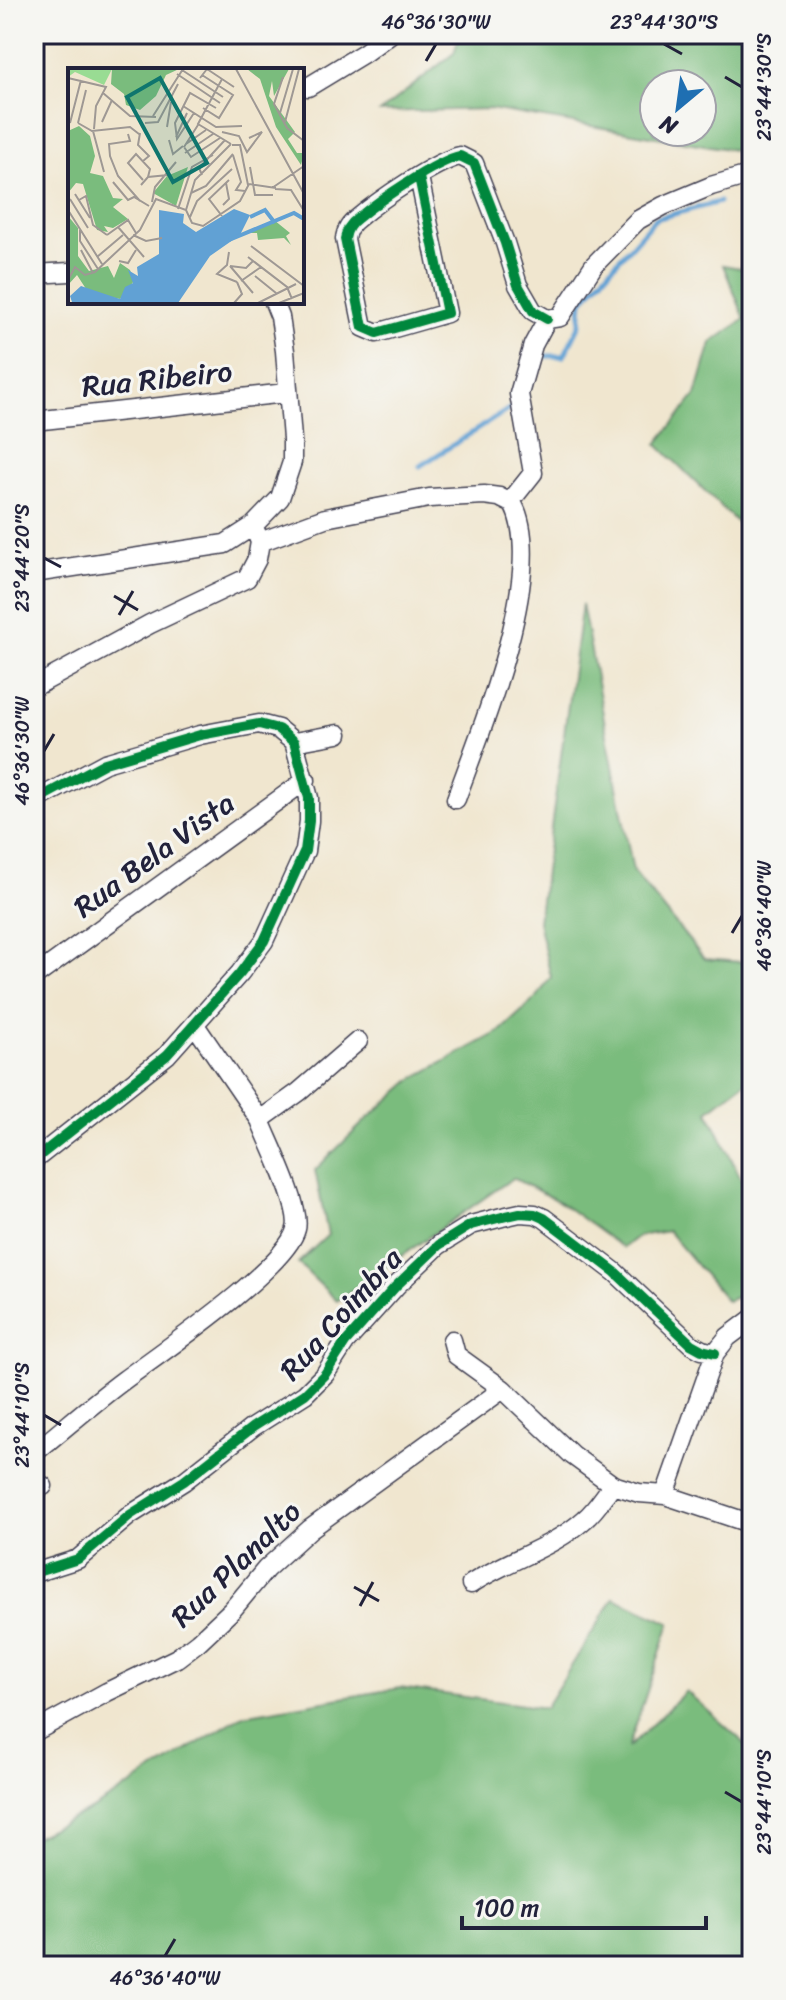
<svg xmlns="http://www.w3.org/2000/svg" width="786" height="2000" font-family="Sriracha,sans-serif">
<rect width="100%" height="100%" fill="#f6f6f2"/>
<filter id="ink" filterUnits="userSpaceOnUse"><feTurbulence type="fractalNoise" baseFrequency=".0125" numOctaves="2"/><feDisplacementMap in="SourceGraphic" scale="16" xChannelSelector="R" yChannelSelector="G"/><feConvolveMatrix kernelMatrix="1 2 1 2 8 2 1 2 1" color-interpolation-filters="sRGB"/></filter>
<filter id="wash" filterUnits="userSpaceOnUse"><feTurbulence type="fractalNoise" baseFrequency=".006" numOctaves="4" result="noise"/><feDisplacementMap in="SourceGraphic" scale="32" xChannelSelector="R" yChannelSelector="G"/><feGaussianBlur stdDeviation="1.8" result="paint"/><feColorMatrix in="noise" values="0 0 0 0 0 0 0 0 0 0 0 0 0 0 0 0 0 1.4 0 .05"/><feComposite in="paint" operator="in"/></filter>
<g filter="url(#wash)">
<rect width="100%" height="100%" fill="#f0e6cf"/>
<!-- forest -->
<path fill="#7abc7d" stroke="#4e6f5c" stroke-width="2" fill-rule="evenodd" d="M460,34H752V153L490,109L380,112L454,53ZM654,84H702V132H654Z
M723,265L752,270V537L657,444L696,395L711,343L745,319Z
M582,604L633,871L704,959L752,963V1077L708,1111L752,1201V1291L727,1301L668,1231L638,1236L623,1248L558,1201L513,1178L337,1301L298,1263L328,1235L315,1170L367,1119L414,1078L499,1032L537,997L551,977L538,922Z
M614,1598L670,1623L628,1748L686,1691L752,1750V1966H34V1837L94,1808L243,1715L400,1688L545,1708Z"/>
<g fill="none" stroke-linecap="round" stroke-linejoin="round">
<!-- stream -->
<path stroke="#61a1d4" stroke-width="5" d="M534,372L540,356H564L580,324L582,301L655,219L719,202
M420,466L517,404"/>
</g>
</g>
<g filter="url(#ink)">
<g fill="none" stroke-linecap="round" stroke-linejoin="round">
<!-- street casing -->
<g stroke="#413f51" stroke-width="21">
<path id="street" d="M308,87L364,53L390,34
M419,177L447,313L377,333L363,327L345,239C346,230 351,223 358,218C378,201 436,161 460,156L474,163L505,243L518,285L533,311L547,319
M34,274L70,272
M547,319L560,317L594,265L638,220L663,206L711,186L752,174
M34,421L286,393
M510,502L533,473L519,394L533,345L547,319
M260,542L325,518L429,498L484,495L499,497L513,504C548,570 480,732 456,799
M34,573L225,544L253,526L280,498L292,462V439L285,351L280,317L274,302
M34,687L150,624L247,578L257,559L260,542L256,532
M294,742L338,734
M34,801L105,763L200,735L259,724L278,729L294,742L309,798V821L305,851L264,941L240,973L167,1055L34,1160
M34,977L306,780
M195,1025L260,1120
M452,1340L456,1355L503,1389L572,1455L613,1485L639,1493L665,1495L752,1524
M34,1453C64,1429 93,1403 124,1380C159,1354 287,1267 296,1229C302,1208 269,1143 260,1120L299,1092L358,1041
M34,1489L43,1486
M665,1495L715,1353L728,1337L752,1319
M34,1573L78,1559L130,1515L184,1481L253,1427L305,1394L325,1374L345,1343L396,1286L439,1245L471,1225L502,1217L520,1213L535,1214L544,1218L615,1272L691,1344L702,1350L715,1353
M471,1584C507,1560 553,1548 585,1519C596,1510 604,1496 613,1485
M34,1732L107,1692L177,1658L198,1642L232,1610L266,1569L310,1529L503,1389"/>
</g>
<!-- street -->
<use href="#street" stroke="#fff" stroke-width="18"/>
<!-- cycleway casing -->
<g stroke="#f6f6f2" stroke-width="15">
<path id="cycleway" d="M419,177L447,313L377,333L363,327L345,239C346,230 351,223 358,218C378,201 436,161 460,156L474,163L505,243L518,285L533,311L547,319
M34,801L105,763L200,735L259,724L278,729L294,742L309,798V821L305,851L264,941L240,973L167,1055L34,1160
M34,1573L78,1559L130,1515L184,1481L253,1427L305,1394L325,1374L345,1343L396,1286L439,1245L471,1225L502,1217L520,1213L535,1214L544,1218L615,1272L691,1344L702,1350L715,1353"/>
</g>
<!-- cycleway -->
<use href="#cycleway" stroke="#00873e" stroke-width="10"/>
</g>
</g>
<!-- ticks -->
<path fill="none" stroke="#22223b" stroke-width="3" d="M664,44L682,54M426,61L436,44M725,77L742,87M44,558L61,567M114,596L138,610M119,615L133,591M44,751L54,734M732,933L742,916M44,1415L61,1425M354,1587L379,1601M360,1606L373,1582M725,1792L742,1802M165,1956L175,1939"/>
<g text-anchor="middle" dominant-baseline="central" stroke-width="6" stroke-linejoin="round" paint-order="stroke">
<!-- street labels -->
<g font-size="30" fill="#22223b" stroke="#f6f6f2">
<text transform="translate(157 379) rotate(-6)">Rua Ribeiro</text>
<text transform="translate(154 855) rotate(-36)">Rua Bela Vista</text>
<text transform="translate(341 1314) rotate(-48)">Rua Coimbra</text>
<text transform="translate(236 1564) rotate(-44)">Rua Planalto</text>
</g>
</g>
<!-- overview -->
<g transform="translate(68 68)">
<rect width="236" height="236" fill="#f0e6cf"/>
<path d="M0,1H44L36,17L7,4L0,9Z" fill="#99dc93"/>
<path d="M44,1H111L98,7L88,28L72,42L58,37L56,26L43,16ZM179,1H221L206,28L204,13L201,28L227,64L220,71L229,85H236L233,97L208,59L192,11ZM11,58L22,68L27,88L22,105L35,108L45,130L55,131L45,139L60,151L45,160L36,158L40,164L29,162L15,116L8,115L0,125V63ZM120,99L108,138L85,125L99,108ZM0,148L10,160V188L21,203L40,198L46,210L52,195L62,202L66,213L52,231L20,224L9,207L0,217ZM206,152L222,165L218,168L223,177L216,170L190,172L189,165H180Z" fill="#7abc7d"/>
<path d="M166,141L182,147L172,167L142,188L110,235L4,234L2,228L13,218L52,231L57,219L65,215L60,202L70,208L69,199L91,186V142L116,146L115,155L128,164Z" fill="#61a1d4"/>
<path fill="none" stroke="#61a1d4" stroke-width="4" d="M182,149L197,142L207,155M161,172L226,145L236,151"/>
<path fill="none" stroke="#9e9894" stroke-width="2" d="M168,1L236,126M114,2L155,29M109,6L152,35M134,7L165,27L151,50L135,40M215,9L206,36L219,60L236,73M0,10L38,19L28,38L26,61M132,10L139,1L166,19M154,11L130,56L163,76M35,25L62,48L88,49M115,38L148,59L174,58M126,45L109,71L107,55L122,25L148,40M212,45L225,1M85,48L115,1M34,54L44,32M217,54L231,1M2,55L13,12M10,55L24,63L62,59L71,66M10,55L18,22M77,55L90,54L110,16M99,59L103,34M25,63L36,104M154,64L171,68L179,84L194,64L181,70M72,65L70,77L81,88L75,93M60,66L62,73L41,76L42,88L50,108L72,133M108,69L119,45M101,72L105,86L115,78M118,76L138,62M164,77H172L180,117M116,79L123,89L152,70M116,79L130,57M117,85L145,66M165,87L173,114L168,122L177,123M182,99L187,127H205M134,107L131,100L157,72M75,112L60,95L68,86L82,101L80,109M45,114L60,132L66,129L81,138M73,117L80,109L100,107M204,120L236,98M207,121L223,122L236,143M123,125L138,118L165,86M7,126L22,150M2,131L20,160M11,132L18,128L25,157L39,167M84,134L87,119L108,94M155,137L161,131L158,115M110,141L124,99L145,87M0,142L34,196M118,142L127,112L163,76M154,148L141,131L161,112M122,149L129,133L164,101M50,159L76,189M12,162V173L30,201M39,167L60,152L68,165M65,167L78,173L94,170M183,178L236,218M13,182L25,205M161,184L159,197L149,206L169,214M29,189L55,167M180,189L219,219L224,231M51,193L60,195L68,182M162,198L185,225M162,198L178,200L185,193M187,208L208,225M0,212L7,199L17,207L27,204L72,162L88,131L118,142L124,155L135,158L172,133L181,116L208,120M173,213L193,199M166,235L174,226L169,214M190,235L228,216M211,235L236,225"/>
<path fill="#0f766e" fill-opacity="0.15" stroke="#0f766e" stroke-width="4" d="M92,10L139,95L105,114L59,29Z"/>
<rect width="236" height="236" fill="none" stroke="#22223b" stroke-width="4"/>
</g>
<!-- margin -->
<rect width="786" height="2000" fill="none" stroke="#f6f6f2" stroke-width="88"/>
<!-- north arrow -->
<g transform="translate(678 108) rotate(209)"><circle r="38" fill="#f6f6f2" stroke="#a1a1a9" stroke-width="2"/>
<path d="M0-6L14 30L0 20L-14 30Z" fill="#1f6fb2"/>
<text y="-12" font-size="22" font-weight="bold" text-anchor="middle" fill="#22223b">N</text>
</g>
<!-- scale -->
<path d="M462 1916v12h244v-12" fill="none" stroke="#22223b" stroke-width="4"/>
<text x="474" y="1916" font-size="24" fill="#22223b" stroke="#f6f6f2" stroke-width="6" paint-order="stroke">100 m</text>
<rect x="44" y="44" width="698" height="1912" fill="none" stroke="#22223b" stroke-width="3"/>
<g font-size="20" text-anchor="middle" fill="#22223b">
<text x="436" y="29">46°36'30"W</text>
<text x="664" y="29">23°44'30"S</text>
<text transform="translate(764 87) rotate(-90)" y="7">23°44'30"S</text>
<text transform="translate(22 558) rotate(-90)" y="7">23°44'20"S</text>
<text transform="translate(22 751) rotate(-90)" y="7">46°36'30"W</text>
<text transform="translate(764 916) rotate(-90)" y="7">46°36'40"W</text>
<text transform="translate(22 1415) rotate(-90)" y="7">23°44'10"S</text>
<text transform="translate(764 1802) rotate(-90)" y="7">23°44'10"S</text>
<text x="165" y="1985">46°36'40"W</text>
</g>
</svg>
